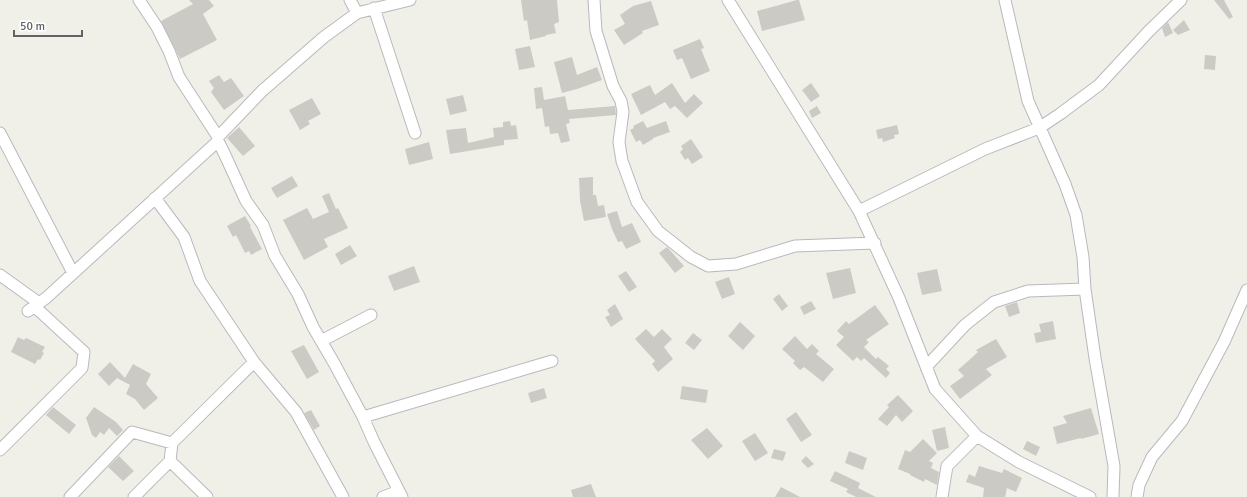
<svg xmlns="http://www.w3.org/2000/svg" width="1247" height="497" font-family="Signika,sans-serif">
<rect width="100%" height="100%" fill="#f0f0e9"/>
<!-- building -->
<path fill="#cccac5" d="M189,0H209L214,6L203,14L217,40L180,59L161,21L193,4Z
M521,0H557L559,22L554,24L556,33L546,35V36L530,40L527,20L524,21Z
M797,0H799L805,20L762,31L757,11Z
M1214,0H1224L1233,17L1229,19Z
M651,1L659,25L642,31L643,33L624,45L614,30L625,24L620,15L633,6Z
M1184,20L1190,30L1178,35L1173,30Z
M1168,22L1173,33L1165,37L1162,28Z
M700,39L704,48L701,49L710,71L691,79L682,58L677,60L673,50Z
M530,46L535,67L519,70L515,49Z
M1205,55L1216,56L1215,70L1204,69Z
M572,57L577,75L597,67L602,80L577,89L562,93L554,62Z
M219,75L224,82L231,78L244,96L224,110L211,92L214,88L209,81Z
M672,83L685,103L694,94L703,103L687,118L675,106L670,109L665,102L641,115L631,94L650,85L655,95Z
M811,83L820,96L811,102L802,90Z
M542,87L544,100L565,96L568,110L615,106L616,115L569,119L570,123L566,124L570,141L561,143L558,133L550,134L549,126L545,127L542,108L536,109L534,88Z
M463,95L467,111L450,115L446,99Z
M312,98L321,114L308,121L310,124L300,130L289,110Z
M817,106L821,113L812,118L809,111Z
M510,121L511,126L516,125L518,139L504,140V145L450,154L446,130L466,128L468,143L494,137L493,128L503,127V122Z
M643,121L647,128L666,121L670,132L653,138V139L643,145L640,140L636,142L630,130L634,128L633,126Z
M897,125L899,134L894,135L895,138L883,142L882,138L878,139L876,130Z
M239,127L255,146L243,156L227,138Z
M691,139L703,157L692,164L688,158L685,160L680,152L683,149L681,146Z
M429,142L433,159L409,165L405,149Z
M292,176L298,186L277,198L271,188Z
M593,177V195H596L598,206L604,205L606,217L584,221L580,201L579,178Z
M329,193L336,209L338,208L348,228L324,239L328,247L304,260L283,220L307,208L313,219L329,212L322,196Z
M617,211L622,227L632,223L641,242L626,249L622,241L618,242L612,229L607,214Z
M245,216L251,226L250,227L262,249L251,255L249,251L245,253L236,235L233,237L227,226Z
M350,245L357,256L341,265L335,254Z
M667,247L684,266L675,273L659,253Z
M414,266L420,282L394,291L388,276Z
M850,268L856,293L833,299L826,273Z
M937,269L942,291L922,295L917,273Z
M626,271L637,287L629,292L618,276Z
M729,277L735,294L722,299L715,282Z
M779,294L788,306L782,311L773,299Z
M811,301L816,309L804,315L800,307Z
M1017,302L1020,313L1009,317L1005,306Z
M615,304L623,319L611,327L605,317L610,315L607,310Z
M875,305L889,324L866,340L869,342L864,347L876,359L878,357L889,366L886,369L890,373L886,378L864,358L861,361L857,357L853,361L836,345L844,337L837,331L846,321L849,324Z
M1053,321L1056,339L1036,343L1034,333L1041,332L1039,324Z
M740,322L755,336L743,350L728,336Z
M646,329L654,337L662,329L672,339L664,347L673,359L658,372L652,364L655,361L635,339Z
M693,333L702,340L694,350L685,343Z
M795,336L807,349L812,344L819,351L816,354L834,369L823,382L804,367L800,370L793,363L795,361L782,349Z
M18,337L24,340L26,338L45,347L42,352L44,353L40,360L38,359L35,364L11,352Z
M996,339L1007,357L986,369L992,375L960,399L950,386L964,376L958,370L978,352L976,350Z
M304,345L319,372L307,379L291,351Z
M110,362L125,378L133,364L151,374L146,384L158,398L144,410L135,399L126,394L130,385L117,378L109,386L98,374Z
M682,386L708,390L706,403L680,399Z
M544,388L547,398L531,403L528,393Z
M898,395L913,411L902,422L896,415L887,426L878,419L889,407L887,405Z
M53,407L76,425L69,434L46,415Z
M94,407L116,422L123,430L117,436L109,428L104,435L100,432L96,438L92,435L86,418Z
M1091,408L1099,434L1081,439V438L1057,444L1053,427L1067,423L1063,416Z
M311,410L320,426L314,430L304,413Z
M796,412L812,435L801,442L786,419Z
M945,427L949,448L937,451L932,430Z
M707,428L723,446L708,459L691,440Z
M755,433L768,453L755,461L742,441Z
M923,439L937,453L929,461L933,463L931,468L939,472L937,485L925,479L924,482L910,475V474L898,469L905,450L910,452Z
M1027,441L1040,447L1036,456L1023,449Z
M774,449L786,452L783,461L771,458Z
M849,451L867,458L863,470L845,463Z
M119,456L134,471L123,481L108,467Z
M806,456L814,464L808,468L801,461Z
M979,466L1002,473L1004,469L1022,478L1016,492L1007,488L1005,497H983L984,488L966,482L969,474L975,477Z
M835,471L860,483L858,488L876,497H856L846,492L848,489L830,481Z
M591,484L596,497H573L571,490Z
M781,487L800,497H775Z"/>
<g fill="none" stroke-linecap="round" stroke-linejoin="round">
<!-- minor casing -->
<g stroke="#b8b9be" stroke-width="13">
<path id="minor" d="M139,0L157,27L169,51L179,77L218,137V141L225,155L246,201L263,225L275,256L298,294L313,327L334,363L363,417L374,442L402,497
M350,0L357,13
M594,0L596,31L613,86L621,101L623,112L619,142L622,161L637,202L658,231L691,257L708,266L736,264L795,246L875,243
M728,0L859,211L899,298L935,389L977,436L1019,462L1090,497
M1005,0L1028,101L1065,184L1076,215L1083,257L1085,289L1095,358L1114,466L1113,497
M374,8L415,133
M0,133L73,273
M218,137L262,91L324,37L357,13L410,0
M155,198L184,237L200,281L254,362L296,412L343,497
M859,211L985,149L1039,128L1060,114L1099,85L1149,31L1181,0
M0,275L39,303
M28,311L46,298L218,141
M321,341L371,315
M926,367L965,325L994,302L1028,291L1085,289
M363,417L552,361
M172,443L254,362
M0,450L82,368L84,352L34,306
M170,461L207,497
M70,497L132,432L172,443L170,461L134,497
M383,497L399,491
M942,497L947,466L977,436
M1137,497L1139,485L1152,457L1182,421L1224,342L1247,290"/>
</g>
<!-- minor -->
<use href="#minor" stroke="#fff" stroke-width="11"/>
</g>
<!-- scale -->
<path d="M14 30v6h68v-6" fill="none" stroke="#606267" stroke-width="2"/>
<text x="20" y="30" font-size="12" fill="#606267" stroke="#ffffff" stroke-width="3" paint-order="stroke">50 m</text>
</svg>
